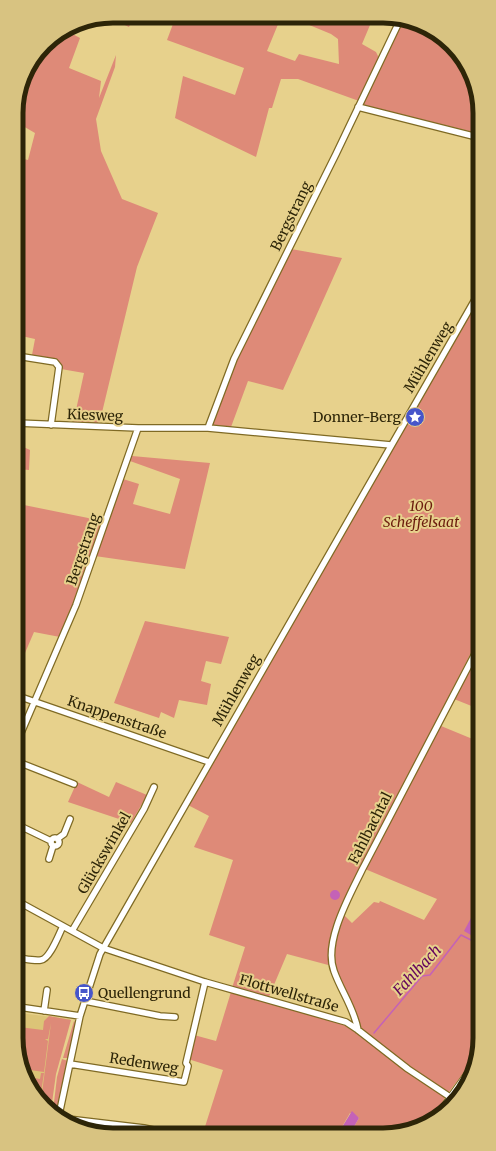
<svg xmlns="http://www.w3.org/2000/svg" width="496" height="1151" font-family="Merriweather,serif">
<rect width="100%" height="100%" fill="#e7d18c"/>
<!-- built -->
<path fill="#dcc477" d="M19,1013L70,1019L55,1075L50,1110L45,1107L19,1063Z"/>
<!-- green -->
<path fill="#de8a78" d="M113,16H134L129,27L107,17Z
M176,16L281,17L267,51L295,61L299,54L339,64L338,39L331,34L290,17L373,18L362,44L376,52L379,58L359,101L298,79H281L272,108H269L256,157L175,118L183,76L235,95L244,68L167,40Z
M403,22L451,44L477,88V133L362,105Z
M65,30L80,38L69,68L101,81L99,98L116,55L115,67L96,119L101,151L122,199L158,213L137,267L99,425L73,424L84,373L61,369V366L56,359L32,355L35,339L17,335L16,157L28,160L35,133L16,122C16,93 27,60 49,40C53,36 60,33 65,30Z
M291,249L342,258L283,390L248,381L231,427L212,425L237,359Z
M477,300L478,639L355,880L331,947L332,966L287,954L268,999L232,988L245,947L209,935L233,860L194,847L209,816L186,804Z
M17,444L30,450L29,470L17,469Z
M132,456L210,463L185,569L95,556L123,479L139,484L133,504L170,514L180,479L130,461Z
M17,499L19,504L103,521L74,605L60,637L34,632L22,660L18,659Z
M145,621L229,637L221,664L206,661L201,681L211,684L207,705L179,700L174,718L161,712L159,718L114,703Z
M469,669L479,674V709L454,699Z
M441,726L475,740L479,732L480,1045L478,1054L448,1093L409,1068L360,1029L356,1013L342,987L335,968L333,948L343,914L352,923L374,902L379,903L380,901L424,920L437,899L365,869L430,743Z
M77,782L109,797L116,782L147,795L131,823L68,802Z
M231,992L348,1026L446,1095L437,1114L408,1132H351L359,1118L350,1113L339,1132L203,1133L223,1070L188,1059L194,1035L216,1041Z
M49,1016L71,1020L56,1074L51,1110L45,1107L41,1101L51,1023L48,1039H45L48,1041L44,1072L23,1069L19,1063V1027L43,1030L44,1021Z
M74,1021L76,1025L68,1058H63Z
M62,1059L68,1061L56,1113L53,1111L57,1077Z
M41,1073H44L40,1099L28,1077L40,1079Z"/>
<!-- water -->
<path fill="#c462b7" d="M330 895a5 5 0 1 1 10 0a5 5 0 1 1-10 0Z
M471,918L479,920V934L476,938L464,931Z
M352,1111L359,1118L351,1132H339Z"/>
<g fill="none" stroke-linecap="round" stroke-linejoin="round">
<!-- stream -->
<path stroke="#c462b7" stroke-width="1.5" d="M374,1033L422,976L430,975L461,935L479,944"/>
<!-- minor casing -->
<g stroke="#7f6a24" stroke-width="8">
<path id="minor" d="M358,107L477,137
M17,356L55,362L59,367L51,425
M17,423L138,428H208L234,359L336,154L401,18
M208,428L391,445
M18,696L209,762
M18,740L76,605L138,428
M18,762L74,784
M18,825L51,841
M51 842a4 4 0 1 1 8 0a4 4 0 1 1-8 0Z
M57,839L64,834L70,819
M49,859L53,846
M19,902L103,948L205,982L346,1022L358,1030L408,1069L450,1097
M72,931L144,809L154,787
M19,958C26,959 35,961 41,960C50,959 59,934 63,926
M85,1001L160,1016L175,1017
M19,1007L80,1016
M44,1011L47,990
M358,1030C354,1008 341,991 334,971C323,942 350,895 362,870L479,646
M70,1064L184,1082L188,1066L186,1063L205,982
M59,1115L80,1016L100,954L477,296
M68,1119L144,1128L167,1133"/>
</g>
<!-- tertiary casing -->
<g stroke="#7f6a24" stroke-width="9">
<path id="tertiary" d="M442,1110L475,1064"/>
</g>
<!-- minor -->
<use href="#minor" stroke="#fff" stroke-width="5.5"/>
<!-- tertiary -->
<use href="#tertiary" stroke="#fff" stroke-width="7"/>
</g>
<!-- icons -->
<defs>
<g id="sight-disc" transform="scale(1)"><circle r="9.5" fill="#4756ca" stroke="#e7d18c"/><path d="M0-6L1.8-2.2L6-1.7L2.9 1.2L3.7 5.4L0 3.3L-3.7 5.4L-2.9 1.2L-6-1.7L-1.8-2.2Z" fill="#fff"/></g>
<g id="bus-disc" transform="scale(1)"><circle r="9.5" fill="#4756ca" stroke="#e7d18c"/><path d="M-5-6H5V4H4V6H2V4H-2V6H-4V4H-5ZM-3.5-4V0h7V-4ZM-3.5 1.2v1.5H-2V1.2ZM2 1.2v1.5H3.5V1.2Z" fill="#fff"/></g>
</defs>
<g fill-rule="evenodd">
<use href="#sight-disc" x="415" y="417"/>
<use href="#bus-disc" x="84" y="993"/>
</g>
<g text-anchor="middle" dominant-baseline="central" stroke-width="4" stroke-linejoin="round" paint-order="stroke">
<!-- street labels -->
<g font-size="14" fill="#2d2508" stroke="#e7d18c">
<text transform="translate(291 216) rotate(-64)">Bergstrang</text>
<text transform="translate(428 357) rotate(-59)">Mühlenweg</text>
<text transform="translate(95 415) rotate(2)">Kiesweg</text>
<text transform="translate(83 549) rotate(-71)">Bergstrang</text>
<text transform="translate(236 690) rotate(-60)">Mühlenweg</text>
<text transform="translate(117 717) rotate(19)">Knappenstraße</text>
<text transform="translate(370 828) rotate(-63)">Fahlbachtal</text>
<text transform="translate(104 853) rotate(-60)">Glückswinkel</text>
<text transform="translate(289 993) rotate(16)">Flottwellstraße</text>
<text transform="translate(144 1063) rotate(9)">Redenweg</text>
</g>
<!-- poi labels -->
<g font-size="14" fill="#2d2508" stroke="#e7d18c" text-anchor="end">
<text x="401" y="417">Donner-Berg</text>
<text x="98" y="993" text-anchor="start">Quellengrund</text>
</g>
<!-- park labels -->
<g font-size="14" font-style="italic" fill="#6c1d0e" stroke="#e7d18c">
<text x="421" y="506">100<tspan x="421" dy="16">Scheffelsaat</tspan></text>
</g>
<!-- water labels -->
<g font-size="15" font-style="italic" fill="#65055d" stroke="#e7d18c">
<text transform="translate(417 970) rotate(-47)">Fahlbach</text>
</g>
</g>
<!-- crop -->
<path d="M0 0H496V1151H0ZM113 23H383A90 90 0 0 1 473 113V1038A90 90 0 0 1 383 1128H113A90 90 0 0 1 23 1038V113A90 90 0 0 1 113 23Z" fill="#d8c381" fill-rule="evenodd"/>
<path fill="none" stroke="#2d2508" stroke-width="5" d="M113 23H383A90 90 0 0 1 473 113V1038A90 90 0 0 1 383 1128H113A90 90 0 0 1 23 1038V113A90 90 0 0 1 113 23Z"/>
</svg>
